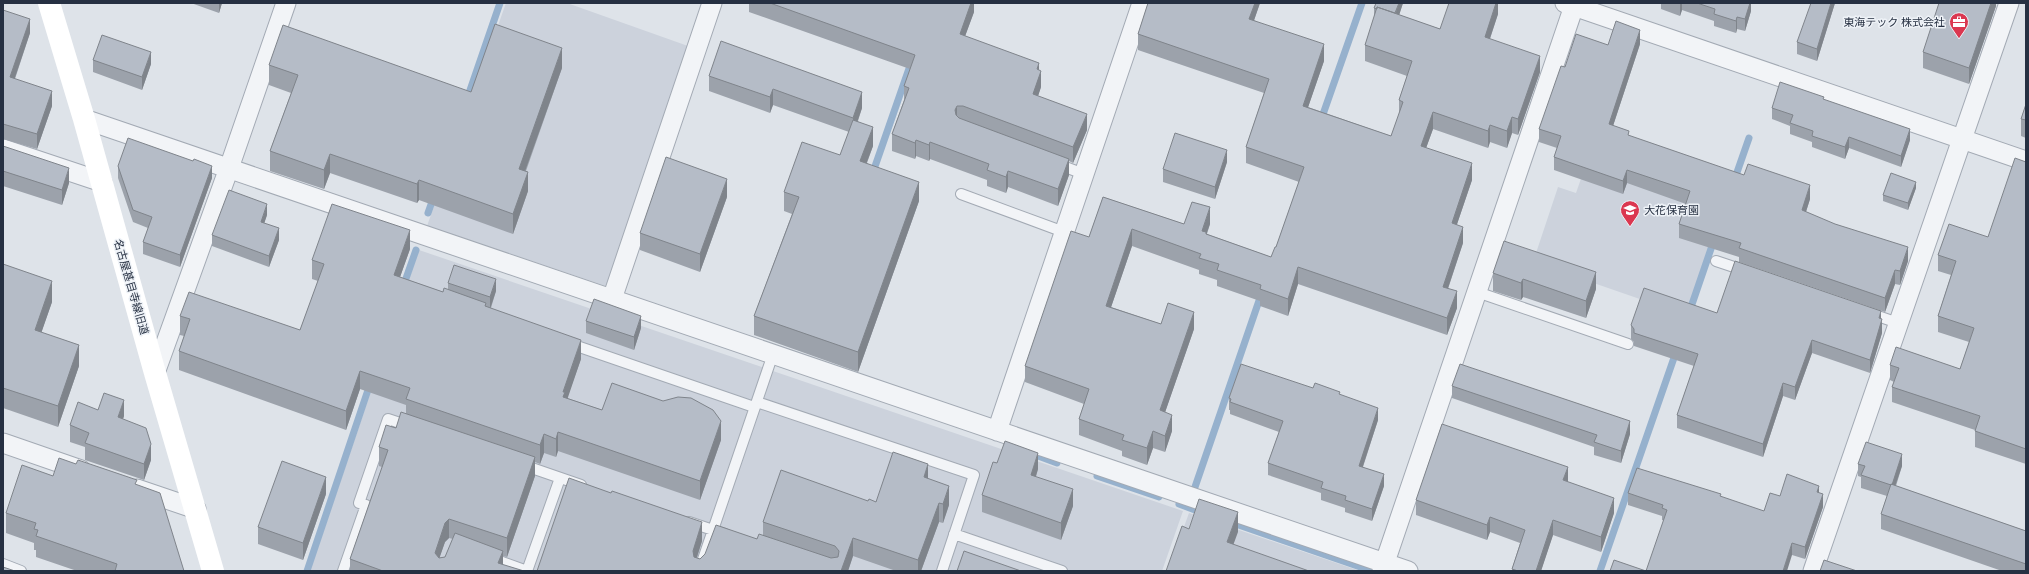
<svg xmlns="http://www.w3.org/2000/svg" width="2029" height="574" font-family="'Nunito Sans','Noto Sans JP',sans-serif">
<rect width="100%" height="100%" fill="#dee3e9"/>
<!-- built -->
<path fill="#ccd2dc" d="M506,3H567L688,46L609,287L427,226Z
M1598,130L1733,177L1686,315L1533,262L1558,187L1576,193Z
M419,250L1183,511L1162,571H310Z
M1189,513L1360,571H1168Z"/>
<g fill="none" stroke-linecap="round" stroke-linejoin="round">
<!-- stream -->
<path stroke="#96b1cd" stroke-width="7" d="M467,99L500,3
M1321,120L1362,3
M872,175L912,60
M1734,181L1749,138
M428,213L434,196
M403,287L416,250
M1689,313L1714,240
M1030,453L1057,463
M1097,476L1159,497
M1195,487L1262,292
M1179,504L1203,513
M1230,522L1372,571
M307,571L370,384
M1600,571L1676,352"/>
<!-- lane casing -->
<g stroke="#a3aab4" stroke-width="12">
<path id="lane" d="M1057,164L1084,174
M961,194L1064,232
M1716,261L1746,271
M1477,292L1628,344
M1869,313L1898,323
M568,343L754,407
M757,402L974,475L942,571
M523,465L581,485
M689,522L725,534
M954,534L1062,571
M491,558L527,571L560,478
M3,564L21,571
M343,571L366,505L359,503L388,419L409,426
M699,571L773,354"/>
</g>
<!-- street casing -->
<g stroke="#a3aab4" stroke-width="21">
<path id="street" d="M1565,3L2026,161
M84,119L1408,571
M3,149L102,182
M612,299L712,3
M155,373L229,168L286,3
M997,431L1142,3
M3,443L81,470
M137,489L196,509
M1382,571L1575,3
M1813,571L2009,3"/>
</g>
<!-- lane -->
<use href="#lane" stroke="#f2f4f7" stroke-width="10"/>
<!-- street -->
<use href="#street" stroke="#f2f4f7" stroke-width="19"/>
<!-- secondary -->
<path stroke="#fff" stroke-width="22" d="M49,3L84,119L155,373L213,571"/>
</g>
<!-- wall -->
<path fill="#9ca2ab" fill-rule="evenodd" d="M191,3H222L219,13Z
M749,3H974V12L965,36L1039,70L1041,87L1038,96L1087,130L1073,163L1069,161V175L1058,206L1008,187L1006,193L987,186V180L930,159L929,161L916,156L915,159L892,151V134L904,100V86L910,69L749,12Z
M1148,3H1260L1254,20L1324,61L1308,107L1391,136L1399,115V100L1407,76L1365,61V45L1374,18V8L1376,3H1403L1399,15L1440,29L1498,3V14L1490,39L1540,72L1518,135L1512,133L1507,148L1490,142L1488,148L1433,129L1426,148L1472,180L1457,224L1463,243L1448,289L1457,308L1447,335L1298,284L1288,316L1260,306V301L1217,286V280L1199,274V270L1132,246L1111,307L1161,324L1194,329L1165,412L1172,431L1165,452L1153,448L1147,465L1122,456V451L1079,435V419L1084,404L1025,382V366L1089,237L1103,197L1184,224H1210L1207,234L1271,257L1276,247L1299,182L1246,163V147L1264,93L1138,50V34Z
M1661,3H1751V11L1745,31L1737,29L1736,33L1714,26V21L1682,10L1680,16L1661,9Z
M1835,3L1817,61L1797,54V42Z
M1996,3V6L1969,84L1923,68V52Z
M3,10L30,33L15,79L52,106L37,149L3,139Z
M1640,44L1613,126L1629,136L1810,199L1806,212L1908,261L1900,285L1895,284L1885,312L1739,262V257L1679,238V224L1686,204L1627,183L1623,194L1554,170V157L1557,148L1539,142V129L1565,67L1608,45Z
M93,60L151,64L142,90L93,72Z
M269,65L471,92L562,68L526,171L528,191L513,234L419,200L417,203L330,173L324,189L270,171V151L291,93L269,85Z
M709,76L862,108L858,121L873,146L867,163L919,201L858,372L754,335V316L792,214L784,211V192L840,155L849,132L773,105L770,113L709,91Z
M1824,100L1910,140L1901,167L1849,148L1845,159L1812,147V142L1790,134V126L1772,119V108Z
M2026,104V138L2021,136V119Z
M3,146L69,183L62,205L3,186Z
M1227,162L1215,199L1163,182V169Z
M2026,162V464L1975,447V430L1892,402V387L1894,382L1890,380V365L1960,369L1969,342L1938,332V316L1951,275L1938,271V255L1988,237Z
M118,166L212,178L180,267L143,254V242L148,228L133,222L118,178Z
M1916,188L1908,210L1883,201V195Z
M727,197L700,272L640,250V233Z
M267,215L264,223L279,240L269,267L212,246V235Z
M410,249L400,277L443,292L448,290V283L496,291L491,308L581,359L567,398L602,410L721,440L700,500L558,451L556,457L544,453L540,464L535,462V476L507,557L503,556V565L524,571H350V559L382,467L379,466V447L396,428L406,413V405L360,389L346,430L179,370V351L184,336L180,335V316L300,330L318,281L312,279V260ZM449,538L453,539L445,557L439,558L445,542Z
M3,264L52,302L41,333L79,366L58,427L3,408Z
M1493,273L1596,289L1586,318L1523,297L1521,300L1493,291Z
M1717,313L1881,319L1882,333L1870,373L1812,353L1795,400L1783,396L1763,457L1677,428V415L1694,366L1634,346V342L1631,339V325Z
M586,321L641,328L634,350L586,333Z
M1452,386L1630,434L1621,463L1594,455V447L1452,398Z
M1313,388L1340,395L1378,420L1363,467L1384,486L1372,521L1345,512V508L1321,500V493L1268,475V463L1279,432L1230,414V410H1229V398Z
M98,410L124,416L123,419L151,460L144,480L85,460V447L70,442V425Z
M997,463L1038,469L1036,477L1073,506L1061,540L982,512V495Z
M1858,464L1902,466L1896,486L2026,531V571H2002L1881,529V514L1887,496L1861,488V477L1858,476Z
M53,476L137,485L184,571H77L36,557V550H34V543L6,533V513Z
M928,478L949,505L943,523L939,522L921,571H896L853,556L848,571H537L702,541L697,558L700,559L757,539L763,535V522L868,501L876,502Z
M1568,482L1614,513L1601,552L1553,535L1541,571H1512V569L1520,543L1490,532L1487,540L1416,515V500Z
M1628,493L1764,511L1780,496L1819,493L1823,507L1805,559L1792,555L1662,520V516L1628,505Z
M326,494L303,560L258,544V527Z"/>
<!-- shaded-wall -->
<path fill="#7f848b" d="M219,3H222L219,13Z
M971,3H974V12L960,50V34Z
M1255,3H1260L1249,35V19Z
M1399,3H1403L1395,28V15Z
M1496,3H1498V14L1485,53V37Z
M1680,3H1682V10L1680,16Z
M1750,3H1751V11L1745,31V19Z
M1831,3H1835L1817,61V49Z
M1991,3H1996V6L1969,84V68Z
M1737,17V29L1736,33V21Z
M30,19V33L10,92V77Z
M1640,30V44L1609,138V124Z
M1324,44V61L1303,122V106Z
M562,48V68L519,188V169Z
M151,52V64L142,90V77Z
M1540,56V72L1518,135V119Z
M1039,63V77L1041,71V87L1033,111V94L1037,69Z
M773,89V105L770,113V97Z
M52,91V106L37,149V134Z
M862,92V108L853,134V118Z
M957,106V123L955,110Z
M1433,112V129L1421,162V146Z
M1087,114V130L1073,163V147Z
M1512,117V133L1507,148V131Z
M1490,125V142L1488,148V131Z
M873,127V146L860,180V161Z
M1910,129V140L1901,167V156Z
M1849,137V148L1845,159V147Z
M916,140V156L915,159V143Z
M930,142V159L929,161V145Z
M1227,150V162L1215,199V187Z
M330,154V173L324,189V170Z
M1069,159V175L1058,206V189Z
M1472,163V180L1452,239V223Z
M212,166V178L180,267V255Z
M69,168V183L62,205V190Z
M1627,170V183L1623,194V181Z
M1008,171V187L1006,193V177Z
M528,172V191L513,234V214Z
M727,179V197L700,272V254Z
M419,180V200L417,203V184Z
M919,182V201L858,372V352Z
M1916,182V188L1908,210V203Z
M1810,185V199L1802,224V210Z
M267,204V215L261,233V222Z
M1210,207V224L1206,235L1202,231Z
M1463,227V243L1443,303V287Z
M279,228V240L269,267V256Z
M1132,229V246L1106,322V306Z
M410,230V249L394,294V275Z
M1908,247V261L1900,285V271Z
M1298,267V284L1288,316V299Z
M1895,270V284L1885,312V298Z
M1596,272V289L1586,318V301Z
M496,279V291L490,309V297Z
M1523,279V297L1521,300V283Z
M52,281V302L35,351V330Z
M1457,291V308L1447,335V318Z
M1881,311V323L1882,319V333L1870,373V360L1879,318Z
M1194,312V329L1160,427V410Z
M641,316V328L634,350V337Z
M581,340V359L565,406L563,416V392Z
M1812,340V353L1795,400V387Z
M79,345V366L58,427V406Z
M360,371V389L346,430V411Z
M1783,383V396L1763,457V444Z
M124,400V416L118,433V417Z
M1378,408V420L1359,478V466Z
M1172,415V431L1165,452V436Z
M721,421V440L700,500V481Z
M1630,421V434L1621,463V451Z
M1153,431V448L1147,465V448Z
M558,432V451L556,457V439Z
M544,434V453L540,464V445Z
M151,444V460L144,480V464Z
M1038,453V469L1031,491V475Z
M1902,454V466L1891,498V486Z
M535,457V476L507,557V538Z
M928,464V483L924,477Z
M1568,467V482L1563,480Z
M1384,474V486L1372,521V509Z
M326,477V494L303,560V543Z
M949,486V505L943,523V504Z
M1819,486V498L1817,492Z
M1073,489V506L1061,540V523Z
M1823,494V507L1805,559V547Z
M1614,498V513L1601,552V537Z
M939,503V522L921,571H918V560Z
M1238,512V532L1227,562V542Z
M1490,517V532L1487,540V525Z
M449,519V538L445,542L435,571V553L445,523Z
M1553,520V535L1541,571H1536Z
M702,522V541L693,569V551Z
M853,538V556L848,571H841Z
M1792,543V555L1787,571H1783Z
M503,551V569L498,563Z"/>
<!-- building -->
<path fill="#b5bcc7" stroke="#7f848b" d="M770,3H971L960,34L1039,63L1037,69L1041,71L1033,94L1087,114L1073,147L963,106H957L955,110L956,115L959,118L1069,159L1058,189L1008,171L1006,177L987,170L989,164L930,142L929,145L916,140L915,143L892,134L909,88L904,86L915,55Z
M1148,3H1255L1249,19L1324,44L1303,106L1391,136L1403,102L1399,100L1412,61L1365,45L1377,7L1440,29L1449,3H1496L1485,37L1540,56L1518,119L1512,117L1507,131L1490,125L1488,131L1433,112L1421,146L1472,163L1452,223L1463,227L1443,287L1457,291L1447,318L1298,267L1288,299L1260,289L1261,285L1217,270L1219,264L1199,258L1201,254L1132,229L1106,306L1161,324L1168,303L1194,312L1160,410L1172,415L1165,436L1153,431L1147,448L1122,440L1124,435L1079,419L1089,389L1025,366L1071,231L1089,237L1103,197L1184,224L1192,202L1210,207L1202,231L1206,232V234L1271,257L1275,247H1276L1304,167L1246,147L1269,79L1138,34Z
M1376,3H1399L1395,13L1377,7V9L1374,8Z
M1697,3H1750L1745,19L1737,17L1736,21L1714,14L1715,9Z
M1811,3H1831L1817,49L1797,42Z
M1939,3H1991L1969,68L1923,52Z
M3,10L30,19L10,77L52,91L37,134L3,124Z
M1616,21L1640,30L1609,124L1629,131L1628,135L1744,175L1748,164L1810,185L1802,210L1835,224L1908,247L1900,271L1895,270L1885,298L1739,248L1741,243L1679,224L1690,191L1627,170L1623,181L1554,157L1561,136L1539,129L1561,66L1565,67L1576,34L1608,45Z
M495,24L562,48L519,169L528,172L513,214L419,180L417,184L330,154L324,170L270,151L298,75L269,65L283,25L471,92Z
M102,35L151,52L142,77L93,60Z
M721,41L862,92L853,118L773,89L770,97L709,76Z
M1780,82L1824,97L1823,99L1910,129L1901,156L1849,137L1845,147L1812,136L1813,131L1790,123L1793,115L1772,108Z
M2026,104V120L2021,119Z
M853,120L873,127L860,161L919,182L858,352L754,316L799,197L784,192L802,142L840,155Z
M1175,133L1227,150L1215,187L1163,169Z
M128,138L193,161L194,159L212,166L180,255L143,242L152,217L133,210L118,166Z
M3,146L69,168L62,190L3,171Z
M666,157L727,179L700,254L640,233Z
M2015,158L2026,162V449L1975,431L1980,416L1892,387L1899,368L1890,365L1896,347L1960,369L1974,328L1938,316L1956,261L1938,255L1949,224L1988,237Z
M1891,173L1916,182L1908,203L1883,195Z
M229,190L267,204L261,222L279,228L269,256L212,235Z
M332,204L410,230L394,275L443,292L444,288L486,303L485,306L581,340L563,392H565L563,397L602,410L612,383L663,401L678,397L691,398L713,410L721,421L700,481L558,432L556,439L544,434L540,445L406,399L410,388L360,371L346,411L179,351L190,319L180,316L189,292L300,330L324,264L312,260Z
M1504,241L1596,272L1586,301L1523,279L1521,283L1493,273Z
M1735,261L1881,311L1879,318L1882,319L1870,360L1812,340L1795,387L1783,383L1763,444L1677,415L1698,354L1634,333V329L1631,325L1644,288L1717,313Z
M3,264L52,281L35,330L79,345L58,406L3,388Z
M454,265L496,279L490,297L448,283Z
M594,299L641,316L634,337L586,321Z
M1241,364L1313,388L1315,383L1340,392L1339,394L1378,408L1359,466L1384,474L1372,509L1345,500L1346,496L1321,488L1323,482L1268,463L1283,421L1230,402L1231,399L1229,398Z
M1460,364L1630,421L1621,451L1594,442L1597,435L1452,386Z
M104,393L124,400L118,417L146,428L151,444L144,464L85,443L89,433L70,425L78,402L98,410Z
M401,412L535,457L507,538L449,519L445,523L435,553L439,558L445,557L455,533L503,551L498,563L524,571H383L350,559L388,450L379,447L386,425L396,428Z
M1442,424L1568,467L1563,480L1614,498L1601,537L1553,520L1536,571H1518L1512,569L1525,530L1490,517L1487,525L1416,500Z
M1005,441L1038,453L1031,475L1073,489L1061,523L982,495L993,462L997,463Z
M1866,442L1902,454L1892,485L1891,484V485L1861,475L1865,466L1858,464Z
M893,452L928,464L924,477L949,486L943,504L939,503L918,560L853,538L841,571H537L569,478L611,493L612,491L702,522L693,551L694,557L700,559L705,554L716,525L757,539L759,534L831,558L838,557L839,551L835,546L763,522L781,470L868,501L869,499L876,502Z
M59,458L76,464L78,460L137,480L135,484L160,493L184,571H115L117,564L36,536L38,530L34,529L36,523L6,513L22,465L53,476Z
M282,461L326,477L303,543L258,527Z
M1637,468L1721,494L1720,496L1764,511L1770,493L1780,496L1787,474L1819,486L1817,492L1823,494L1805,547L1792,543L1783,571H1646L1667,510L1662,508L1663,505L1628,493Z
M1891,484L2026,531V564L1881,514Z
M1199,499L1238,512L1227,542L1309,571H1166L1182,526L1189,529Z
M964,551L1021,571H957Z
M1614,560L1646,571H1610Z
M1824,560L1857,571H1820Z
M3,567L15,571H3Z"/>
<!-- icons -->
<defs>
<g id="office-pin" transform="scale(1)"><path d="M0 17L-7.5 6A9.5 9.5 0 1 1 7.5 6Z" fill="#db3750" stroke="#eef2f7"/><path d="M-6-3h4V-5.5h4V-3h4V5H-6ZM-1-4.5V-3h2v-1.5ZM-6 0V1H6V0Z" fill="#fff"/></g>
<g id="school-pin" transform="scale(1)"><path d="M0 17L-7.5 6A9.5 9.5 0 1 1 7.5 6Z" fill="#db3750" stroke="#eef2f7"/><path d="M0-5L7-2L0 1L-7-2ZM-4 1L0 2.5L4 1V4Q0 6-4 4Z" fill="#fff"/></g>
</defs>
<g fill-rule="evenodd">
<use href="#office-pin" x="1959" y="22"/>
<use href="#school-pin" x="1630" y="210"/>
</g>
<g text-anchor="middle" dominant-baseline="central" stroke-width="3" stroke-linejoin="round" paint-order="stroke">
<!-- poi labels -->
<g font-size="11" fill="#263042" stroke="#eef2f7" text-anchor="end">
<text x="1945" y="22">東海テック 株式会社</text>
<text x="1644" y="210" text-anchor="start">大花保育園</text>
</g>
<!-- street labels -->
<g font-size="11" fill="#263042" stroke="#eef2f7">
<text transform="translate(131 287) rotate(74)">名古屋甚目寺線旧道</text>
</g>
</g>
<!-- border -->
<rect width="2029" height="574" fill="none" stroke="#263042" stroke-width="8"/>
</svg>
